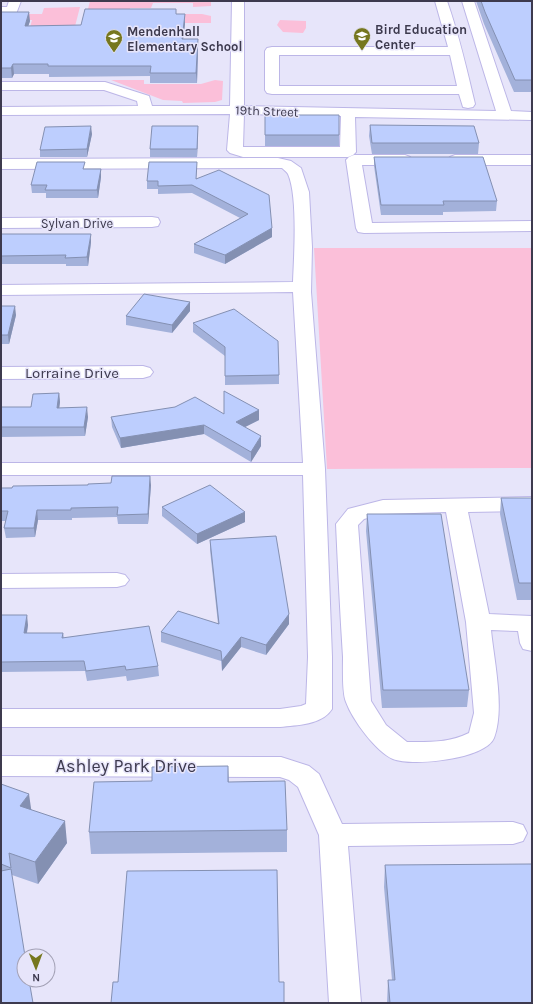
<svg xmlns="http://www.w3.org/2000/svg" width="533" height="1004" font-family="Karla,sans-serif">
<rect width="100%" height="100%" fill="#e7e5fa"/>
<!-- green -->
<path fill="#fbbfd9" d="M90,1H211V6L193,7V3H153L151,8H130L129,12L88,9Z
M80,7L74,30L28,35L32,20H11L13,14H42L44,8Z
M179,14H202L211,16V23H179Z
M280,20L306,21V28L303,33L283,32L277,25Z
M111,80H144V84H201L215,80L223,81L222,100L215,102L183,103L182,101L163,100Z
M314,248H532V468L327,469Z"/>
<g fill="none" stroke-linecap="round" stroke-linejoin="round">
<!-- minor casing -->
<g stroke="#bcb6e7" stroke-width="2">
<path id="minor" d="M9,1H21L16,14L1,15V7H7Z
M232,1H244V106L496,111L462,1H474L511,111L532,112V120L355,117L356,152L353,155L348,157H243L230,153L227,150L230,114L1,115V107L138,106L137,101L104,90H1V82H105L149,96L152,106H230ZM244,114L341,116L340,147H243Z
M435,1H447C459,35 467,70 475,104L473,107L468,108L463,107L459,94H272L267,93L265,90V51L267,48L272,47H448ZM279,55H450L457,86H279Z
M354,155H405L410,157L413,160L410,163L405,165H362L372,223L532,221V231L364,233L358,232L356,228L346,160L349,157Z
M455,155H532V165H455L450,163L447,160L450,157Z
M278,158L291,161L301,168L309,192L312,247L311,292L325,469L332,657V709C322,725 297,725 280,727H1V709H280L301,706L306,704L308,657L303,475H1V463H303L293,292L1,295V285L293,282C294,256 298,196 288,174C287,172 284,170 282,168L1,169V159Z
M152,217L158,218L160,222L158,226L152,227L1,228V218Z
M143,366L150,368L153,372L150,376L143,378L1,379V367Z
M532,497V511L468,512L489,614L532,616V651L523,649L520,643L518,631L491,630C494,661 505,709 494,738C486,759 412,767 393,759C376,752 352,719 346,702C342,693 343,667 343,657C340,612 338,568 336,524L348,509L383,500ZM446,512L466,622L474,713L469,733C449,743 429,742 407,742L386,725L371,701L358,525L364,519L383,514Z
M117,573L125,575L129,580L125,585L117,587L1,588V574Z
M1,756L281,757L309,766L319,774L342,824L513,822L523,825L527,833L523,841L513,844L348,846L361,1003H329L319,835L298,787L289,780L280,777L1,776Z"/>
</g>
<!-- minor -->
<use href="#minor" fill="#fff" fill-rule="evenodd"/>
</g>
<!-- wall -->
<path fill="#a3b1da" d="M476,1H532V92H514L484,24Z
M1,12L30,21L28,26L81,25L176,14H185V24L183,39L198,48L197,83H150V76L49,77V74H14L12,78H1Z
M265,115H339V146H265Z
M370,125L479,143L478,154H372L369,136Z
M198,133L197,157H150V149Z
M92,134L87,157H40V150Z
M374,157L497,201L496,211L443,212V215H381L374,166Z
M85,169H101V177L98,198H46V193H32L31,185Z
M197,170L196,178L272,228V237L225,264L194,253V244L240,218L192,193L158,194V189H147V181Z
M1,234L91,242L88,266H66V264H1Z
M190,302V311L172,333L126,325V316Z
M1,306L16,315L9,344H1Z
M193,323L279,375V384L225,385V356L193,332Z
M59,393L60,402L59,408L88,417L85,436L1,437V407H31Z
M259,410V420L245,427L261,446L251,462L204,434L121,448L112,427L111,417L224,414Z
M151,485L148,524H118L117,517L72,518V520H38L35,537L6,538L4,528L6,521H1V488Z
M501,498H532V600H517L500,514Z
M162,507L245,512V522L197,544L162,516Z
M367,514L469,690L467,707L382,708L366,531Z
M210,540L289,614V624L266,655L241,647L222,671L221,661L161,642V632L218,624L210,550Z
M1,615L28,625L27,633H63L64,638L158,666L159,676L127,681L126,676L87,681L85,671L1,672Z
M228,766L229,782L287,830V852L91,854L89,832L152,781Z
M1,784L31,809L67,843L38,884L12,875L1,1003Z
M385,865L532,1003H387L388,980H392L384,887Z"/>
<!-- shaded-wall -->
<path fill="#8490b2" d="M29,12L30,21L25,36V26Z
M185,14V24L182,49V39Z
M198,39V48L197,83L196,73Z
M13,64L14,74L12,78L11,68Z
M91,126L92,134L87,157V149Z
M198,126V133L197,157V149Z
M101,169V177L98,198L97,190Z
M272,228V237L225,264V255Z
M91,234V242L88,266L87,257Z
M190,302V311L172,333V325Z
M15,306L16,315L9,344L8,335Z
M59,393L60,402L58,417L57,408Z
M87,407L88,417L85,436L84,427Z
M259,410V420L237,431L236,422Z
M204,425V434L121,448L120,438Z
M261,436V446L251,462V452Z
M150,476L151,485L148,524V514Z
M37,510L38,520L35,537L34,528Z
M245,512V522L197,544V534Z
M289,614V624L266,655V645Z
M27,615L28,625L25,643L24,633Z
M241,637V647L222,671V661Z
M29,794L32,815L20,806Z
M65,821L67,843L38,884L35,862Z"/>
<!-- building -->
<path fill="#bdcefe" stroke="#8490b2" d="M481,1H532V80H515L485,12Z
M85,9H176V14H185L182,39H198L196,73H150L151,66H48V64H13L11,68H1V12H29L25,26L81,25Z
M265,115H339V135H265Z
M370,125L474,126L479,143H372Z
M91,126L87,149L40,150L45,127Z
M152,126H198L197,149H150Z
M374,157H483L497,201H443L444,205H381Z
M37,162H85L83,169H101L97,190H45L47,185H31Z
M149,162H197L196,179L219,170L269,195L272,228L225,255L194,244L248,214L192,185L158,186V181H147Z
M1,234H91L87,257L65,258L66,255L1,256Z
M144,294L190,302L172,325L126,316Z
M1,306H15L8,335H1Z
M234,309L278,341L279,375L225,376V347L193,323Z
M224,391L259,410L236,422L261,436L251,452L204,425L120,438L111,417L175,407L195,397L224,414Z
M59,393L57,408L87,407L84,427H1V407H31L33,394Z
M112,476H150L148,514L117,515L118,507L71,508V510H37L34,528H4L8,511H1V488H12L13,486L88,485V484L111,483Z
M210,485L245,512L197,534L162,507Z
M501,498H532V583H519Z
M367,514H441L469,690H383Z
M276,536L289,614L266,645L241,637L222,661L221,651L161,632L178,611L219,624L210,540Z
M1,615H27L24,633H63L62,638L149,626L158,666L126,670L125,666L86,671L84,661L1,662Z
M228,766V782L285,781L287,830L89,832L94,782L152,781V767Z
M1,784L29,794L20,806L65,821L35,862L9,853L11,868L1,864Z
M532,864V1003H390L388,980H395L385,865Z
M11,869L25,956H24V980H29L33,1003H1V871Z
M277,870L279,982H284V1003H111L113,982H118L127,871Z"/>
<!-- icons -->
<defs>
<g id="school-pin" transform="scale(0.9)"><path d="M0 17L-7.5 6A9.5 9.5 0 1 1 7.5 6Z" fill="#76771f" stroke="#e7e5fa"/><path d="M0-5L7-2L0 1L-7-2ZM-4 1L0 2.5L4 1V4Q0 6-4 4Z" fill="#fff"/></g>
</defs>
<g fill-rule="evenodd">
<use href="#school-pin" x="362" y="36"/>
<use href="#school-pin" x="114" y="38"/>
</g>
<g text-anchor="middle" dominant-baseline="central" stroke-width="3" stroke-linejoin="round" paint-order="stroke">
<!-- far-poi labels -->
<g font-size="13" font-weight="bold" fill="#3d3a4e" stroke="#e7e5fa" text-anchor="start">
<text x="375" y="29">Bird Education<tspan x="375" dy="15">Center</tspan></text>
<text x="127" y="31">Mendenhall<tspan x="127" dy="15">Elementary School</tspan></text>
</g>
<!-- far-street labels -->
<g font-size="13" fill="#3d3a4e" stroke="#e7e5fa">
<text transform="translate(267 111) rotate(2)">19th Street</text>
<text x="77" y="223">Sylvan Drive</text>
</g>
<!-- street labels -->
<g font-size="15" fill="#3d3a4e" stroke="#e7e5fa">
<text x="72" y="373">Lorraine Drive</text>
</g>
<!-- near-street labels -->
<g font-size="18" fill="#3d3a4e" stroke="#e7e5fa">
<text x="126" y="766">Ashley Park Drive</text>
</g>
</g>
<!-- border -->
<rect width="533" height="1004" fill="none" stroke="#3d3a4e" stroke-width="4"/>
<!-- north arrow -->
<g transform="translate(36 968) rotate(179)"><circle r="19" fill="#e7e5fa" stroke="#a3a1b5"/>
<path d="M0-3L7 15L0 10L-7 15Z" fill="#76771f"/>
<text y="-6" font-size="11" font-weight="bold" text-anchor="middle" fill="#3d3a4e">N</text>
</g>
</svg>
